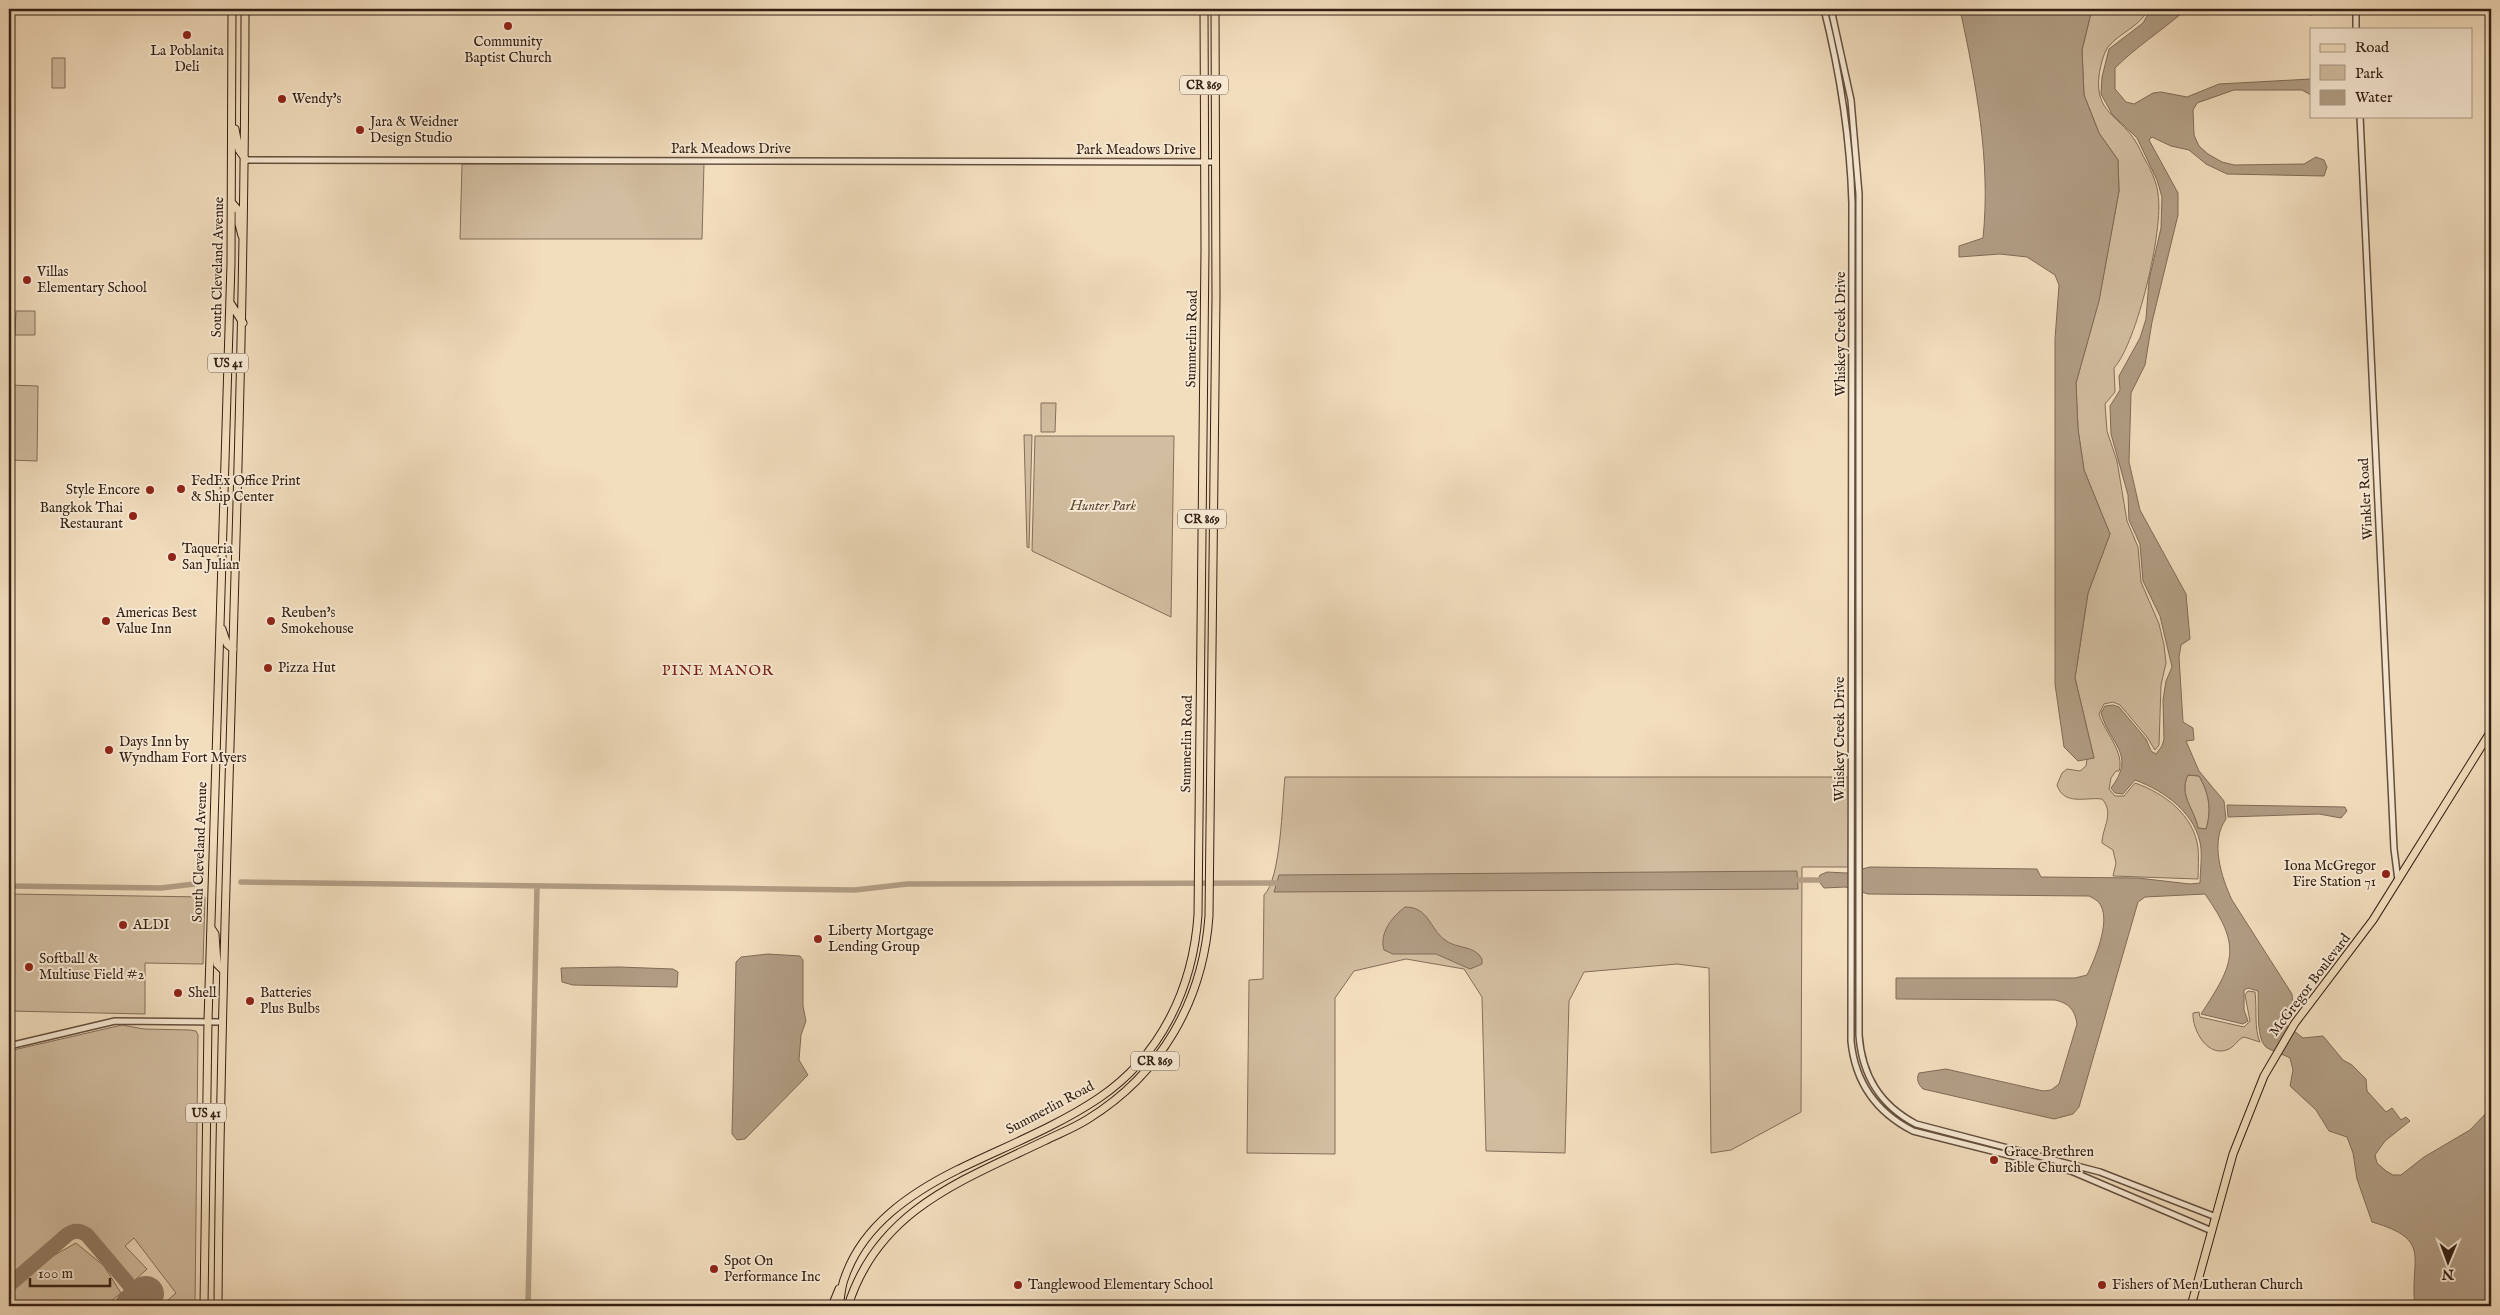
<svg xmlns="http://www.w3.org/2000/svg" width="2500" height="1315" font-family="'IM FELL English',serif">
<rect width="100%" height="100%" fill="#f2ddbd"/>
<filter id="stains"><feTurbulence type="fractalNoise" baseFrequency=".004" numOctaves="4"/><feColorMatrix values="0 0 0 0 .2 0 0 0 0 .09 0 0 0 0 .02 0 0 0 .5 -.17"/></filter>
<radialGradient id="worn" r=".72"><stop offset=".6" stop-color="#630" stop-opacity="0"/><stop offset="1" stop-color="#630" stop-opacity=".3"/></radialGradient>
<!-- green -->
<path fill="#d2bda0" stroke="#836e5a" d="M2092,9H2149C2137,29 2120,32 2108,47C2103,54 2100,68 2099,76C2095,112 2118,115 2134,139C2139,146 2142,155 2147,163C2152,172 2157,184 2158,194C2164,229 2137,343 2114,368L2115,392L2105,404L2107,431L2117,461L2127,521L2138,547L2141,582L2159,624L2164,645L2166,663L2161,685L2159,745L2155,750L2147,737L2120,705L2113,702L2104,704L2099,714C2104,731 2125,752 2119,771H2116L2111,778L2109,789L2115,796H2124L2135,783C2164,793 2194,815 2198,848C2199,858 2198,869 2198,879L2113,876L2116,863L2113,850L2102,843C2102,828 2115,813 2102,799C2085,797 2064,806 2057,785L2062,773L2067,769L2080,771L2086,766L2087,759L2094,758L2075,678L2088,593L2110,534L2084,470L2078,429L2076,383L2099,300L2119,191L2118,160L2099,133L2084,95L2082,50Z
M52,58H65V88H52Z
M704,163L702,239H460L462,164Z
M16,311H35V335H15Z
M9,385L38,386L37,461L9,460Z
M1041,403H1056L1055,432H1041Z
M1024,435H1032L1029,548L1027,547Z
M1035,436H1174L1171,617L1032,551Z
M2188,775L2199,776C2209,793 2212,810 2206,829L2198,828C2195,810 2178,795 2188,775Z
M1285,777H1849L1848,867H1802L1801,1112L1731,1150L1711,1153L1709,968L1677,964L1584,972L1569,1001L1565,1153L1486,1151L1482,997L1464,969L1406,959L1354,971L1335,998V1154L1247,1153L1249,980L1263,979L1264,895C1281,879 1282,803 1285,777Z
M9,894L205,897L203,964L145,963V1014L9,1011Z
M2248,991L2255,992C2257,1007 2254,1030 2260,1042L2244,1037C2238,1039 2235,1046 2229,1049C2208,1059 2192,1030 2193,1013L2199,1012L2200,1017L2244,1027L2250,1021L2245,995Z
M122,1025L144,1029L190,1030L196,1031L198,1035L195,1306H161L176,1293L134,1238L125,1246L147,1269L134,1281L92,1233L80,1225L65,1228L9,1277V1051Z
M76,1243L104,1266L121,1293L105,1306H9V1293L53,1256Z"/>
<!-- water -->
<path fill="#b19d84" stroke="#7f6b57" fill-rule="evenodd" d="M1960,9H2092L2082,50L2084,95L2099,133L2118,160L2119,191L2099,301L2076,383L2078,429L2084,470L2110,534L2088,593L2075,678L2094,758L2078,761L2064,747L2055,684V339L2059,285L2055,275L2027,257L2000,254L1959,257V246L1983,238C1991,161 1976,84 1960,9Z
M2151,9H2318L2316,14L2311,15L2297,13H2182C2161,31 2136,47 2115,68V89L2126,102L2134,104L2153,93L2161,92L2187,97L2219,84L2311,79V95L2302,90H2234L2197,103L2193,110L2194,135L2199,146L2208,154L2222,162L2234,165L2304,164L2316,157L2324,160L2327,167L2324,176L2227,174L2206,164L2189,150L2171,146L2152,137L2149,140L2178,193V215L2152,322L2145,365L2131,393L2129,462L2140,510L2186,594L2190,639L2181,645L2179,657L2183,722L2193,728L2194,740L2186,741L2199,771L2224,801L2226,819C2210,841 2221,877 2232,900L2292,994L2293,1008L2284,1019V1023L2303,1038L2323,1036L2343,1060L2352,1065L2366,1079L2367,1091L2386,1112L2392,1108L2401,1120L2406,1117L2410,1121L2385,1141L2375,1155L2377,1163L2386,1171L2393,1175H2401L2424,1157L2470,1130L2491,1108V1306H2415C2409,1258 2434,1240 2372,1222L2357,1179L2353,1153L2347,1137L2329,1131L2316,1110L2290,1086L2293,1070L2290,1058C2283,1054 2270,1051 2265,1046C2256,1036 2259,1005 2258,991L2248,988L2244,990V1010L2248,1021L2243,1024L2201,1014C2235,962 2242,947 2205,894L2145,897L2138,902L2079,1107L2073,1114L2054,1119L1923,1089C1918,1084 1916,1079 1919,1073L1946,1069L2043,1091L2051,1090L2059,1084L2077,1024C2075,1010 2069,1003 2055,1000L1896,999V978H2075L2087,975C2095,959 2110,923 2101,906C2099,901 2093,898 2089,896L1868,894L1845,887L1824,888L1818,880L1820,875L1827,872L1846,873L1870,867L2037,869L2041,877L2138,878L2190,884L2200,883C2200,872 2202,860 2201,848C2197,814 2165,791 2135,780L2123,794L2115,793L2111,788C2137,754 2110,745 2101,713L2105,706L2113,705L2119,707L2146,739L2151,751L2156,754L2162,746L2164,739L2163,700L2166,681L2172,667L2160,616L2143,581L2140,544L2129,520L2128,495L2111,434L2110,406L2120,390L2119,376L2140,338L2146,319L2149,280L2161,228L2162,197L2157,180L2137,138L2112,114L2101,94L2102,77L2109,49L2143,23ZM2188,775L2199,776C2209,793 2212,810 2206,829L2198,828C2195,810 2178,795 2188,775Z
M2227,805L2345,807L2347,811L2341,818L2319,814L2228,817Z
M1797,871L1798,889L1274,892L1279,875Z
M1405,907C1429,907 1429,928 1445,940C1456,949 1475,945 1482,959V964L1470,969L1436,954H1393L1384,950C1379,933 1392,917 1405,907Z
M768,954L800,956L803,960V1006L806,1021L801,1035L799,1060L808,1075L745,1139L737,1140L732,1134L736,962L741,957Z
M619,967L673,969L678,972L677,987L573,985L562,982L561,968Z"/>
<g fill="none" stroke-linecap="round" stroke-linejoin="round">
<!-- canal -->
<path stroke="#b19d84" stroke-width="5.5" d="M1790,880H1825
M241,882L855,890L907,884L1283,883
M9,886L161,888L194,884
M528,1306L537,887"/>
<!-- taxiway -->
<path stroke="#937e68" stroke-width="15" d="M9,1285L67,1235C73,1230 80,1230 87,1235L131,1287L135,1296L131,1306"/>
<!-- runway -->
<path stroke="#937e68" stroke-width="36" d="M133,1306L146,1294"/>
<!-- minor casing -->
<g stroke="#644f3e" stroke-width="8">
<path id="minor" d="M1824,9C1840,73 1850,137 1852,203L1851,1041C1855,1082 1876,1112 1913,1131L2071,1171L2212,1231
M1831,9L1851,100L1859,194V1035C1862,1076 1880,1105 1916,1124L2100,1172L2216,1217
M2356,9V29
M2360,116L2394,849L2398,880
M246,160L1216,162
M9,1046L115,1021L222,1022"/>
</g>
<!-- major casing -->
<g stroke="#342014" stroke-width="9">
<path id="major" d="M235,129L239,150L246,160
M232,203L239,211V224L242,236
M231,304L243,323
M222,629L227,644L233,649
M211,928L215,934L217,964L223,970
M204,1306L208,1021L231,263L232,9
M218,1306C221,874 245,441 245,9
M832,1306L839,1289
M839,1306C841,1297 841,1286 845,1277C863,1225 911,1193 957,1170C1004,1147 1056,1127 1099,1098C1161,1056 1193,988 1198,915L1205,250L1204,9
M848,1306C878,1210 961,1181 1044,1141C1058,1134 1074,1128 1088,1119C1161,1074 1203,1001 1209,916L1216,297L1215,9
M2191,1306L2233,1154L2264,1076L2295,1023L2373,920L2491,731"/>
</g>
<!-- minor -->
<use href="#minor" stroke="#f7e9d4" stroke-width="5"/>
<!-- major -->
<use href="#major" stroke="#f2ddbd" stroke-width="7"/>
</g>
<!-- markers -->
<g fill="#8f2418" stroke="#f7e9d4" stroke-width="2">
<circle cx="508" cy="26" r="5"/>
<circle cx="187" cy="35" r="5"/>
<circle cx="282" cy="99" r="5"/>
<circle cx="360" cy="130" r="5"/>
<circle cx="27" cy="280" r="5"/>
<circle cx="181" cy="489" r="5"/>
<circle cx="150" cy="490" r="5"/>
<circle cx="133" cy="516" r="5"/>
<circle cx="172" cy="557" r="5"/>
<circle cx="106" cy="621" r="5"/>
<circle cx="271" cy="621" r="5"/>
<circle cx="268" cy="668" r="5"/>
<circle cx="109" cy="750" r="5"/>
<circle cx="2386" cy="874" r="5"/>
<circle cx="123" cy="925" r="5"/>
<circle cx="818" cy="939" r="5"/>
<circle cx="29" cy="967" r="5"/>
<circle cx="178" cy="993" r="5"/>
<circle cx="250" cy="1001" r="5"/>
<circle cx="1994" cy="1160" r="5"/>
<circle cx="714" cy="1269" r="5"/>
<circle cx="1018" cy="1285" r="5"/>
<circle cx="2102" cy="1285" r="5"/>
</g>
<g text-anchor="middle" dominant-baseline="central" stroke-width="4" stroke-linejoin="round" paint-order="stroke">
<!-- shield labels -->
<g fill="#f7e9d4" stroke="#6e5c4e" stroke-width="1">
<rect x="1180" y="75.5" width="48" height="19" rx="4"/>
<rect x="208" y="353.5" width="40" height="19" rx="4"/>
<rect x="1178" y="509.5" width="48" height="19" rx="4"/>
<rect x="1131" y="1051.5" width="48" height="19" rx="4"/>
<rect x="186" y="1103.5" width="40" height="19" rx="4"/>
</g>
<g font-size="12" font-weight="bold" fill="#342014">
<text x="1204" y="85">CR 869</text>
<text x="228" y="363">US 41</text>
<text x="1202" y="519">CR 869</text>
<text x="1155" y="1061">CR 869</text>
<text x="206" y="1113">US 41</text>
</g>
<!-- poi labels -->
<g font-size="14" fill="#342014" stroke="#f7e9d4" text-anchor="start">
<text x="508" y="42" text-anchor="middle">Community<tspan x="508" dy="16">Baptist Church</tspan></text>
<text x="187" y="51" text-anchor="middle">La Poblanita<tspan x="187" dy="16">Deli</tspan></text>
<text x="292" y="99">Wendy's</text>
<text x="370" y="122">Jara &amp; Weidner<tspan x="370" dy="16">Design Studio</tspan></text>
<text x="37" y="272">Villas<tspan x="37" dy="16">Elementary School</tspan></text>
<text x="191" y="481">FedEx Office Print<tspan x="191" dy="16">&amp; Ship Center</tspan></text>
<text x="140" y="490" text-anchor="end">Style Encore</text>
<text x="123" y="508" text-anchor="end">Bangkok Thai<tspan x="123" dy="16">Restaurant</tspan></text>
<text x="182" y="549">Taqueria<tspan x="182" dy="16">San Julian</tspan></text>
<text x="116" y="613">Americas Best<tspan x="116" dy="16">Value Inn</tspan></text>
<text x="281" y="613">Reuben's<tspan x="281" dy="16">Smokehouse</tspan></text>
<text x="278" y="668">Pizza Hut</text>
<text x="119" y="742">Days Inn by<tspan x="119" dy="16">Wyndham Fort Myers</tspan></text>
<text x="2376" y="866" text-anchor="end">Iona McGregor<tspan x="2376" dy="16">Fire Station 71</tspan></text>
<text x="133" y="925">ALDI</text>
<text x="828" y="931">Liberty Mortgage<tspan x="828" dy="16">Lending Group</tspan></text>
<text x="39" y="959">Softball &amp;<tspan x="39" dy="16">Multiuse Field #2</tspan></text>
<text x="188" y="993">Shell</text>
<text x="260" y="993">Batteries<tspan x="260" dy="16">Plus Bulbs</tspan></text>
<text x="2004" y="1152">Grace Brethren<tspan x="2004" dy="16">Bible Church</tspan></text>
<text x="724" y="1261">Spot On<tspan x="724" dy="16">Performance Inc</tspan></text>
<text x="1028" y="1285">Tanglewood Elementary School</text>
<text x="2112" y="1285">Fishers of Men Lutheran Church</text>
</g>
<!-- street labels -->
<g font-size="14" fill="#342014" stroke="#f7e9d4">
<text x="731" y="149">Park Meadows Drive</text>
<text x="1136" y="150">Park Meadows Drive</text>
<text transform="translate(218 267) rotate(-89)">South Cleveland Avenue</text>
<text transform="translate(1841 334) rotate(-90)">Whiskey Creek Drive</text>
<text transform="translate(1192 339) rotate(-89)">Summerlin Road</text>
<text transform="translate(2366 499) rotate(-93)">Winkler Road</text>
<text transform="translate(1840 739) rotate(-90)">Whiskey Creek Drive</text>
<text transform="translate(1187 744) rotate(-89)">Summerlin Road</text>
<text transform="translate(200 852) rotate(-88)">South Cleveland Avenue</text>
<text transform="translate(2310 985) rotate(-53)">McGregor Boulevard</text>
<text transform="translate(1050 1108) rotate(-28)">Summerlin Road</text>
</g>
<!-- park labels -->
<g font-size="14" font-style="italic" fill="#5c4737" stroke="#f7e9d4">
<text x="1103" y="506">Hunter Park</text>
</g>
<!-- neighbourhood labels -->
<g font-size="15" letter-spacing="1" fill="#7a1f14" stroke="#f7e9d4">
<text x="718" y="670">PINE MANOR</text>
</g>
</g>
<!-- margin -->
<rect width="2500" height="1315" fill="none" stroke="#f2ddbd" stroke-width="30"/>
<rect x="10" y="10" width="2480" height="1295" fill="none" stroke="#342014" stroke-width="2.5"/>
<rect x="15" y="15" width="2470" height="1285" fill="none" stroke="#342014"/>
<!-- legend -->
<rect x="2310" y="28" width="162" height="90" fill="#f7e9d4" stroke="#a99987"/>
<rect x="2320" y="44" width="25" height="8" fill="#f2ddbd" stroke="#a99987"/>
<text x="2355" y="52" font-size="15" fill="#342014">Road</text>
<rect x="2320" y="65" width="25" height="15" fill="#d2bda0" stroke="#a99987"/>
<text x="2355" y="78" font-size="15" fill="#342014">Park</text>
<rect x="2320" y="90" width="25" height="15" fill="#b19d84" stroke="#a99987"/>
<text x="2355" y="102" font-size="15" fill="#342014">Water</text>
<!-- north arrow -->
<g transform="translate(2448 1262) rotate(181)" stroke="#f7e9d4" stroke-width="4" paint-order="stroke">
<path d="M0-4L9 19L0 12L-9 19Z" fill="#342014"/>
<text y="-8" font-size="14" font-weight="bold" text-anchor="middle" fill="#342014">N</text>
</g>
<!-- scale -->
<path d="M30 1278v8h80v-8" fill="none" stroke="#342014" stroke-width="2.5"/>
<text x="38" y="1278" font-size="15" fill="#342014" stroke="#f7e9d4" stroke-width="4" paint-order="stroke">100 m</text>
<rect width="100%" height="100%" filter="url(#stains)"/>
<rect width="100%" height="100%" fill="url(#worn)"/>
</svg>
